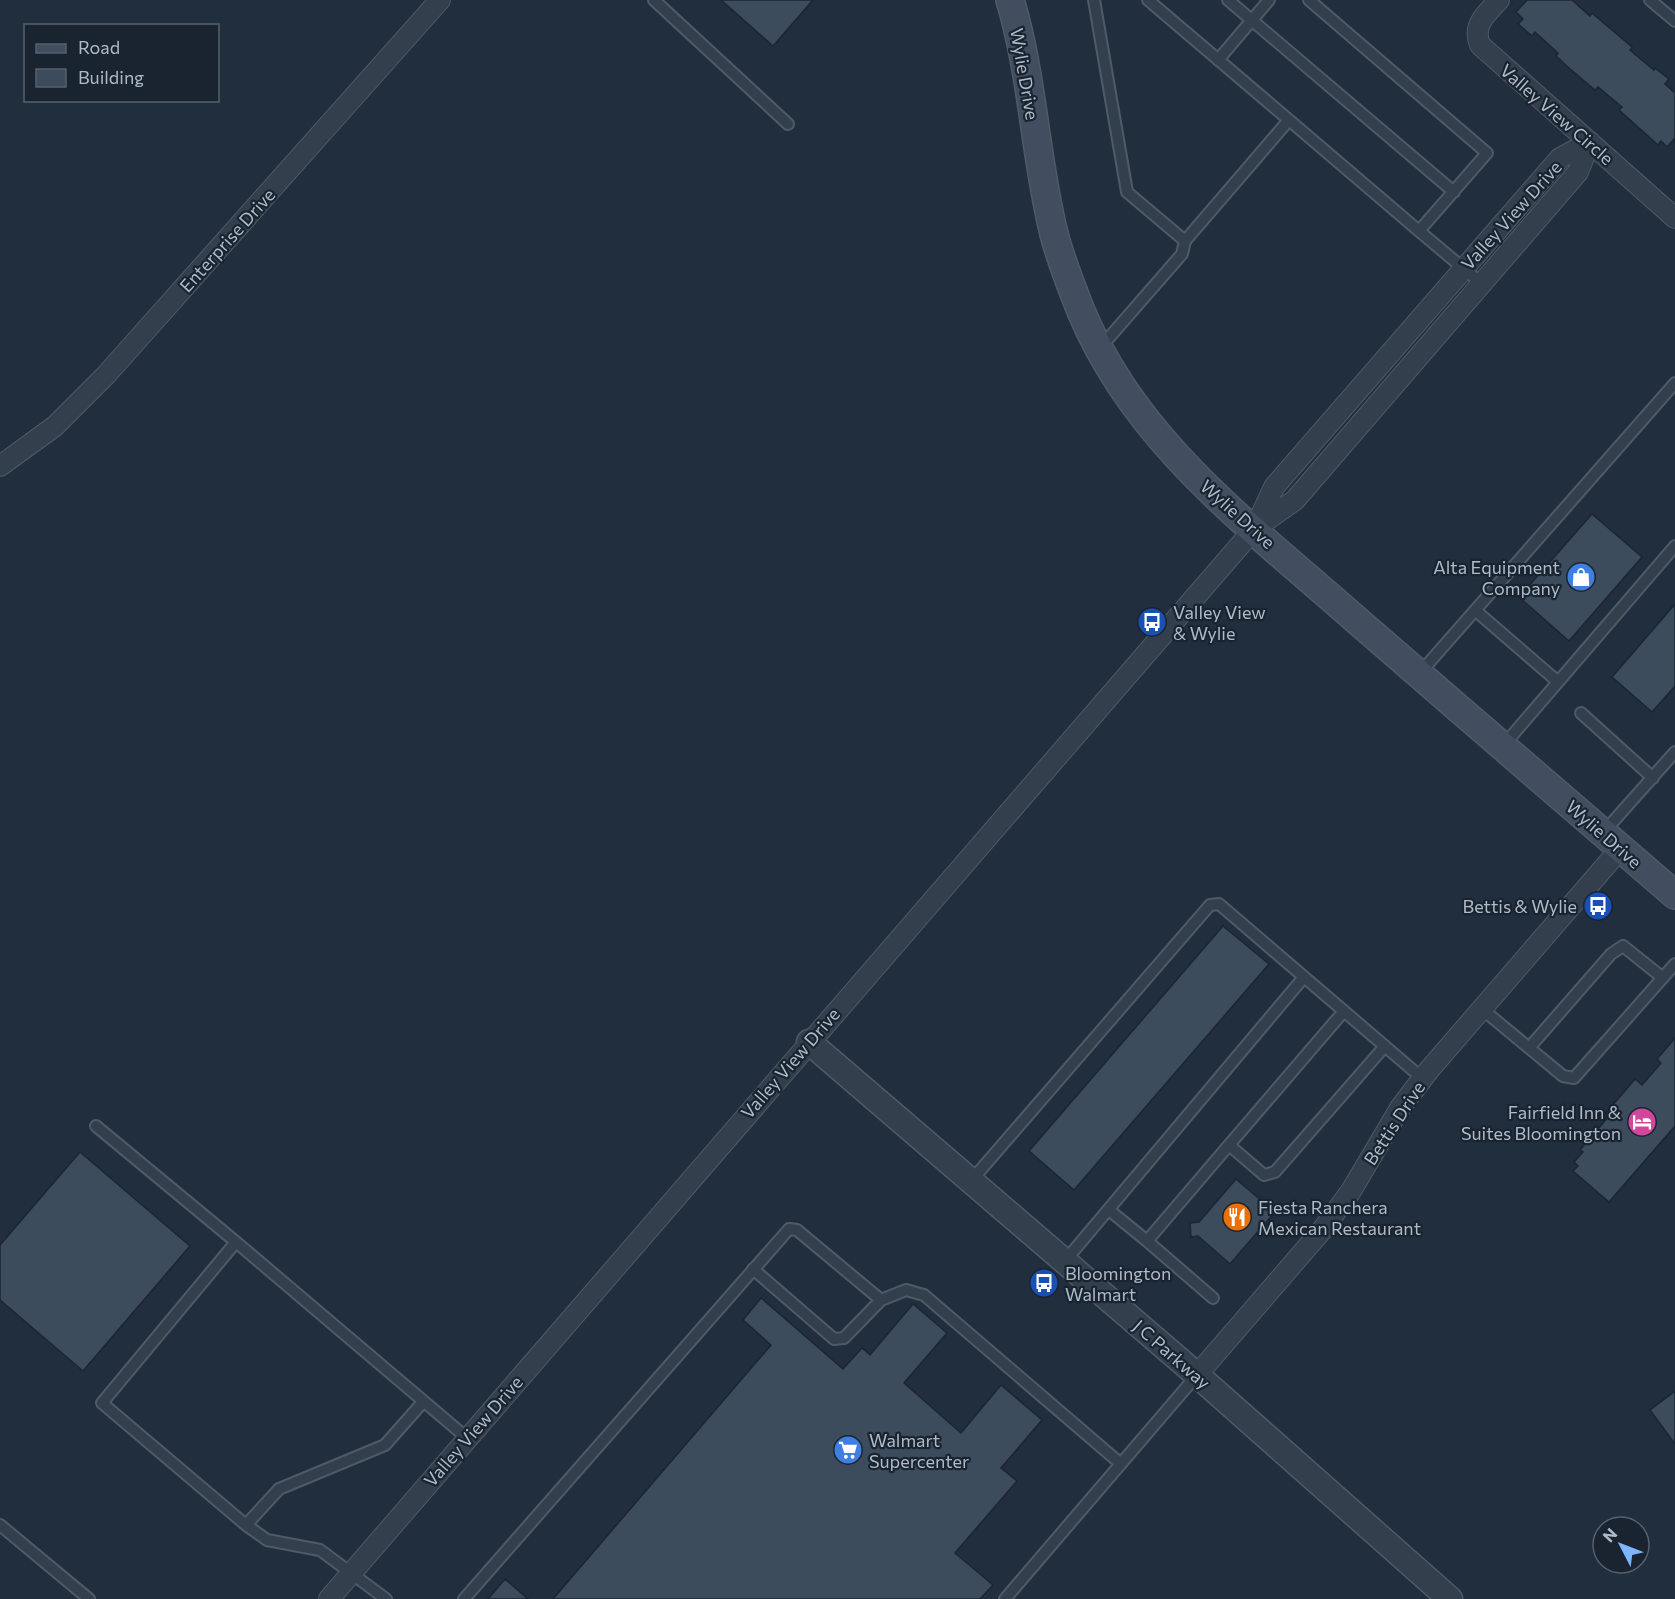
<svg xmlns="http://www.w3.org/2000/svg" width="1675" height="1599" font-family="Commissioner,sans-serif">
<rect width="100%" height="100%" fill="#202e3d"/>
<!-- building -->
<path fill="#3c4c5d" stroke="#1c2633" stroke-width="1.5" d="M721,0H813L773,46Z
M1527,0H1572L1590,16L1592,13L1632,47L1630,50L1654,70L1655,68L1669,79L1665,84L1675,93V138L1667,147L1661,141L1658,145L1619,110L1622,107L1598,87L1595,90L1569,68L1556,56L1558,53L1535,32L1532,36L1518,24L1523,19L1516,12Z
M1592,514L1642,557L1569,641L1519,597Z
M1675,604V686L1652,712L1612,677Z
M1223,926L1269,964L1074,1190L1029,1151Z
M1675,1038V1126L1609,1202L1573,1171L1578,1166L1574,1162L1583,1152L1580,1150L1609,1116L1606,1113L1635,1079L1642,1085L1661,1063L1657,1059Z
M80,1152L190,1246L83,1371L0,1300V1245Z
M1236,1179L1275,1212L1230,1264L1198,1236L1191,1237L1190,1223L1199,1222Z
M761,1298L843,1369L862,1348L870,1355L913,1304L947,1333L904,1383L961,1433L1001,1385L1042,1420L1001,1468L1017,1481L955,1553L993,1585L980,1599H553L771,1345L743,1320Z
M1675,1391V1444L1650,1410Z
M505,1579L528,1599H488Z"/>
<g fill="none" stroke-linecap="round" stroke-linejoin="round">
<!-- service casing -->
<g stroke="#4f5a67" stroke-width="14">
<path id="service" d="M654,0L788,124
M1094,0L1127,192L1185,241
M1148,0L1289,120
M1228,0L1454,192
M1650,0L1675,21
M1218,60L1269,0
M1419,231L1481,283
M1100,348L1182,254L1185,241L1289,120L1419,231L1487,153L1309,0
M1476,611L1557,681
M1419,674L1675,383
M1581,713L1653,778
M1503,746L1675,546
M1603,833L1675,752
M1482,1009L1563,1076L1574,1078L1675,964
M1529,1048L1611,954L1623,946L1663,978
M96,1126L236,1242L102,1403L246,1525
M1229,1145L1344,1011
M971,1181L1210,905L1219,904L1422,1078
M1109,1210L1147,1241L1229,1145L1264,1175L1275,1172L1385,1046
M1147,1241L1213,1298
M236,1242L467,1438
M1065,1261L1304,977
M753,1269L834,1339L844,1338L881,1300
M0,1525L89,1599
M386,1599L320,1550L267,1540L246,1525L279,1489L385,1445L423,1402
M464,1599L789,1229L797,1230L881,1300L906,1290L924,1295L1121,1464
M1005,1599L1197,1375"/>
</g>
<!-- minor casing -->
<g stroke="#4f5a67" stroke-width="22">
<path id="minor" d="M1499,0C1486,14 1472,25 1480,45L1675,218
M0,466L55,426L106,375L440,0
M1256,526L1274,487L1560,158L1590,142
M1197,1375L1323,1229L1351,1191L1400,1108L1429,1070L1621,848
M329,1599L1254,529L1295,500L1578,172L1590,142"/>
</g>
<!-- tertiary casing -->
<g stroke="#4f5a67" stroke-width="27">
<path id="tertiary" d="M809,1042L1197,1375L1450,1599"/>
</g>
<!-- secondary casing -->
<g stroke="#4f5a67" stroke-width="30">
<path id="secondary" d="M1010,0C1033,76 1035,158 1054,234C1061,261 1071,286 1081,311C1136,443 1249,525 1353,617C1460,710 1567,802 1675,895"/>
</g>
<!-- service -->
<use href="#service" stroke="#343f4d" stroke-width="10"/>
<!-- minor -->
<use href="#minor" stroke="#343f4d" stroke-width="20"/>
<!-- tertiary -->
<use href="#tertiary" stroke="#343f4d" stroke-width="24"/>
<!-- secondary -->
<use href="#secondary" stroke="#424e60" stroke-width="27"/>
</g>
<!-- icons -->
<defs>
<g id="shop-disc" transform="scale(1.5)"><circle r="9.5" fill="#3f7fe0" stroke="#1a2431"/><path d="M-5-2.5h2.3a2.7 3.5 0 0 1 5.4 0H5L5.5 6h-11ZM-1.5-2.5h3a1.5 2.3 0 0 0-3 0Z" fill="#fff"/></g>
<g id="bus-disc" transform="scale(1.5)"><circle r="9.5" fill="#1a4fb4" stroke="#1a2431"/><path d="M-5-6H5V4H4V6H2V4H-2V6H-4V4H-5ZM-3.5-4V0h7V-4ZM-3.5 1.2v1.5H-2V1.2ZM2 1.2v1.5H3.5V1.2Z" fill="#fff"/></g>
<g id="hotel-disc" transform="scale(1.5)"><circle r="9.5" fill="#d1479c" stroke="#1a2431"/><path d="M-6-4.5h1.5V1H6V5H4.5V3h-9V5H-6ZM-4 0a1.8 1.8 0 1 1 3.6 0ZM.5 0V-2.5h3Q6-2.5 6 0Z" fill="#fff"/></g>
<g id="restaurant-disc" transform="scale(1.5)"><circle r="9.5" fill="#e8710a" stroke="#1a2431"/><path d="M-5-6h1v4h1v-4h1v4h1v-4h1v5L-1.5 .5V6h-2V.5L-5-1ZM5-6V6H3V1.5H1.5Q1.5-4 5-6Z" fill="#fff"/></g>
<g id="supermarket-disc" transform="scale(1.5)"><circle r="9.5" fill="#3f7fe0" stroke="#1a2431"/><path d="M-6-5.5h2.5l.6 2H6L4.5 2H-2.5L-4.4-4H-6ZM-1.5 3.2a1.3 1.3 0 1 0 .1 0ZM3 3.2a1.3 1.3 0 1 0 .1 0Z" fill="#fff"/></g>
</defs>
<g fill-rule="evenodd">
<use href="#shop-disc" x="1581" y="577"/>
<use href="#bus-disc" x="1152" y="622"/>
<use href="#bus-disc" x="1598" y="906"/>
<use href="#hotel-disc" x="1642" y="1122"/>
<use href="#restaurant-disc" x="1237" y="1217"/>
<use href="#bus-disc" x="1044" y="1283"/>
<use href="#supermarket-disc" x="848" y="1450"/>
</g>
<g text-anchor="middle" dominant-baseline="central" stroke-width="4.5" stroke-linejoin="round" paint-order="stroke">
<!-- street labels -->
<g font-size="18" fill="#afbac9" stroke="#1a2431">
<text transform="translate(1025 74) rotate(80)">Wylie Drive</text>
<text transform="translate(1557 114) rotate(41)">Valley View Circle</text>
<text transform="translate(1511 215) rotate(-48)">Valley View Drive</text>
<text transform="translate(227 240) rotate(-48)">Enterprise Drive</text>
<text transform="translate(1238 514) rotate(42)">Wylie Drive</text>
<text transform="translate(1604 834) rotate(41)">Wylie Drive</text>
<text transform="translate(790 1063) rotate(-49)">Valley View Drive</text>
<text transform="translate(1394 1123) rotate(-57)">Bettis Drive</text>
<text transform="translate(1172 1354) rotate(41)">J C Parkway</text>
<text transform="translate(473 1431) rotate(-49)">Valley View Drive</text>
</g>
<!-- poi labels -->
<g font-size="18" fill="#afbac9" stroke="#1a2431" text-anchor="start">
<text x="1560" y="567" text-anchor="end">Alta Equipment<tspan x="1560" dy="21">Company</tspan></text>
<text x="1173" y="612">Valley View<tspan x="1173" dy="21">&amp; Wylie</tspan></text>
<text x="1577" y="906" text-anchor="end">Bettis &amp; Wylie</text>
<text x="1621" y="1112" text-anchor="end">Fairfield Inn &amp;<tspan x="1621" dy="21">Suites Bloomington</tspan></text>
<text x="1258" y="1207">Fiesta Ranchera<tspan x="1258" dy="21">Mexican Restaurant</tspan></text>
<text x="1065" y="1273">Bloomington<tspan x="1065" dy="21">Walmart</tspan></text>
<text x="869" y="1440">Walmart<tspan x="869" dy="21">Supercenter</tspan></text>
</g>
</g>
<!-- legend -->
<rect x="24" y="24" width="195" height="78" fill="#1a2431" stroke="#56606e" stroke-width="1.5"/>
<rect x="36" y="44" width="30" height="9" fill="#424e60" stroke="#56606e" stroke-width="1.5"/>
<text x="78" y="54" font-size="18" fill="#afbac9">Road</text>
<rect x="36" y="69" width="30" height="18" fill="#3c4c5d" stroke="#56606e" stroke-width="1.5"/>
<text x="78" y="84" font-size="18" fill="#afbac9">Building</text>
<!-- north arrow -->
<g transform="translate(1621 1545) rotate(312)"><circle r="28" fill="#1a2431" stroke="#56606e" stroke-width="1.5"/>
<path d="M0-4.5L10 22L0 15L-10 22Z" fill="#7eb5ff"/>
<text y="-9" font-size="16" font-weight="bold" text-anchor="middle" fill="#afbac9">N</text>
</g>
</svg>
